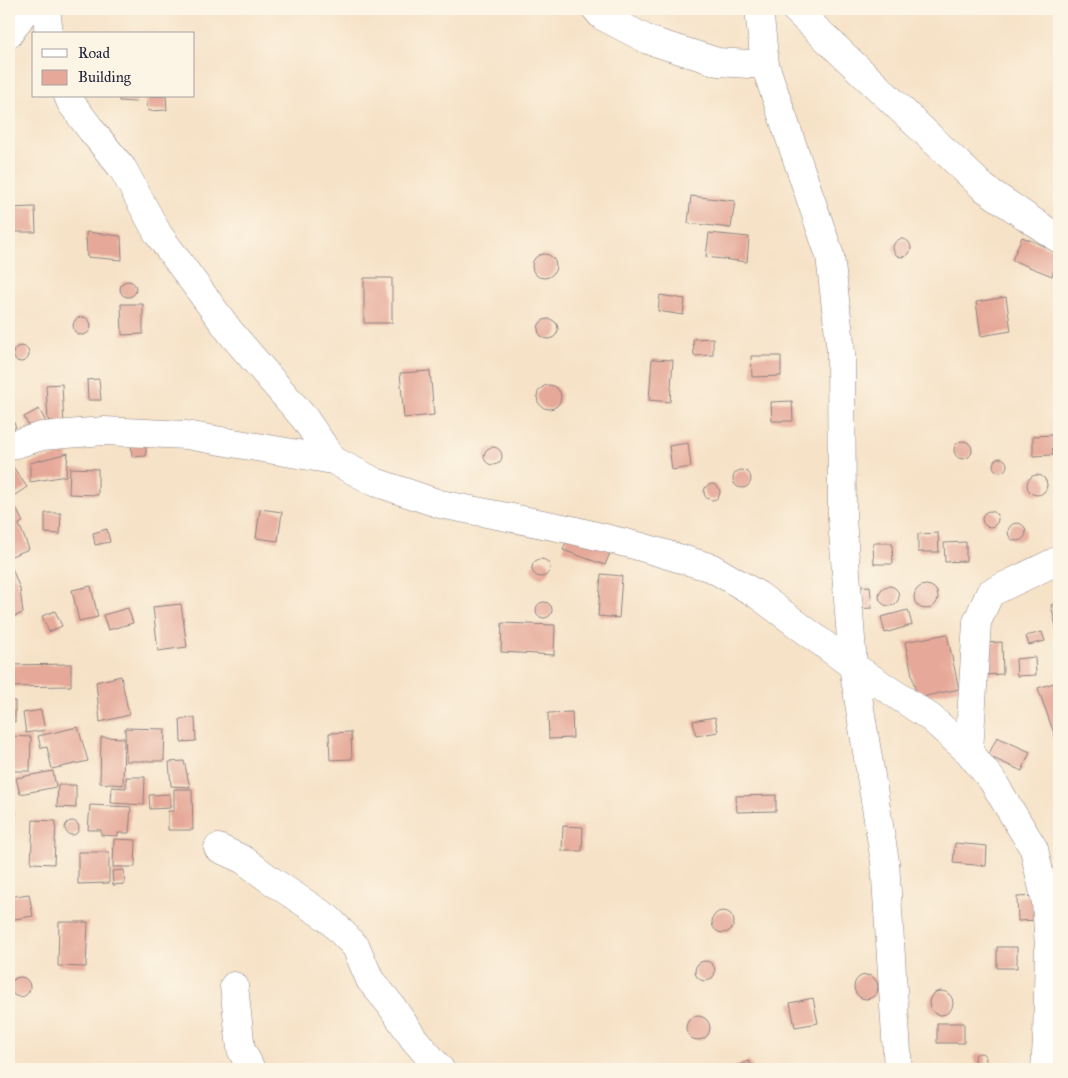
<svg xmlns="http://www.w3.org/2000/svg" width="1068" height="1078" font-family="'IM FELL Great Primer',serif">
<rect width="100%" height="100%" fill="#fcf5e5"/>
<filter id="ink" filterUnits="userSpaceOnUse"><feTurbulence type="fractalNoise" baseFrequency=".02" numOctaves="2"/><feDisplacementMap in="SourceGraphic" scale="10" xChannelSelector="R" yChannelSelector="G"/><feConvolveMatrix kernelMatrix="1 2 1 2 8 2 1 2 1" color-interpolation-filters="sRGB"/></filter>
<filter id="wash" filterUnits="userSpaceOnUse"><feTurbulence type="fractalNoise" baseFrequency=".0096" numOctaves="4" result="noise"/><feDisplacementMap in="SourceGraphic" scale="20" xChannelSelector="R" yChannelSelector="G"/><feGaussianBlur stdDeviation="1.12" result="paint"/><feColorMatrix in="noise" values="0 0 0 0 0 0 0 0 0 0 0 0 0 0 0 0 0 1.4 0 .05"/><feComposite in="paint" operator="in"/></filter>
<g filter="url(#wash)">
<rect width="100%" height="100%" fill="#f6e2c7"/>
<g id="blocks">
<!-- building -->
<path fill="#e6a999" d="M119,96H137L136,102L119,101Z
M146,96H166L167,110L148,111Z
M691,196L735,201L731,228L688,223Z
M35,207L36,232H10L9,208Z
M86,232L121,236L122,260L87,257Z
M709,233L749,237L747,262L706,257Z
M1022,237L1059,252V257L1052,276L1012,260Z
M893 248a9 9 0 1 1 18 0a9 9 0 1 1-18 0Z
M532 266a12 12 0 1 1 24 0a12 12 0 1 1-24 0Z
M364,278H392V323H364Z
M120 289a8 8 0 1 1 16 0a8 8 0 1 1-16 0Z
M660,295L685,299L683,315L658,311Z
M1006,297L1011,331L981,336L976,302Z
M121,304H143V334L122,335Z
M73 326a9 9 0 1 1 18 0a9 9 0 1 1-18 0Z
M538 329a10 10 0 1 1 20 0a10 10 0 1 1-20 0Z
M713,338V355L694,356L693,339Z
M13 354a8 8 0 1 1 16 0a8 8 0 1 1-16 0Z
M751,356H781V376L752,377Z
M652,359L673,360L670,402L649,400Z
M430,371L434,415L404,418L400,373Z
M99,379L101,400H88L87,380Z
M62,384L64,427L48,420L46,385Z
M537 397a12 12 0 1 1 24 0a12 12 0 1 1-24 0Z
M792,401L793,421H772L771,402Z
M39,409L48,426L33,434L24,417Z
M9,413L16,427L9,431Z
M1052,435L1053,455L1033,456V436Z
M954 450a9 9 0 1 1 18 0a9 9 0 1 1-18 0Z
M131,442L146,443V456L132,457Z
M688,443L691,467L672,470L669,446Z
M484 456a9 9 0 1 1 18 0a9 9 0 1 1-18 0Z
M68,453L66,476L30,482V463Z
M993 465a7 7 0 1 1 14 0a7 7 0 1 1-14 0Z
M9,461L27,487L9,499Z
M70,468L98,469V495L69,494Z
M733 479a9 9 0 1 1 18 0a9 9 0 1 1-18 0Z
M1027 485a10 10 0 1 1 20 0a10 10 0 1 1-20 0Z
M704 492a8 8 0 1 1 16 0a8 8 0 1 1-16 0Z
M16,508L23,522L19,524L29,549L9,557V511Z
M260,509L282,512L278,541L256,538Z
M982 519a8 8 0 1 1 16 0a8 8 0 1 1-16 0Z
M45,513H61L60,534L45,533Z
M1008 532a9 9 0 1 1 18 0a9 9 0 1 1-18 0Z
M107,529L110,542L95,545L93,533Z
M569,533L612,548L605,565L563,550Z
M938,533L939,552H918V534Z
M966,542V561L945,562L944,543Z
M873,543H892L893,564H874Z
M532 568a9 9 0 1 1 18 0a9 9 0 1 1-18 0Z
M10,563L20,589L23,613L9,618V564Z
M601,574L622,576L619,618L598,616Z
M914 597a12 12 0 1 1 24 0a12 12 0 1 1-24 0Z
M879 596a10 10 0 1 1 20 0a10 10 0 1 1-20 0Z
M91,586L98,617L79,621L72,590Z
M870,586L872,608L852,609L851,587Z
M536 610a8 8 0 1 1 16 0a8 8 0 1 1-16 0Z
M1059,603V630L1057,631L1051,605Z
M181,604L187,647L158,651L153,607Z
M128,608L133,623L108,630L103,615Z
M908,610L912,625L885,633L881,617Z
M55,611L62,626L49,632L42,616Z
M502,623L555,625L554,655L501,652Z
M1042,632L1045,641L1029,645L1026,636Z
M947,634L959,689L917,698L905,642Z
M1002,642L1003,674L982,675L981,643Z
M1035,657L1036,675L1017,676L1016,659Z
M71,664V686L9,687V665Z
M121,676L129,715L100,722L96,682Z
M1057,682L1059,687V748L1038,688Z
M9,701H15V722L9,721Z
M41,710L45,730L26,733L23,713Z
M572,712L573,738L549,739L548,713Z
M715,717L718,732L696,736L693,721Z
M195,718L196,741L181,742L180,719Z
M78,727L88,761L52,769L47,747L41,748L38,736Z
M125,728L165,729L164,761H126Z
M351,732L352,759L330,760L329,733Z
M9,736L31,737L30,771H9Z
M101,737L124,738L123,785L100,783Z
M997,737L1030,752L1022,771L988,756Z
M184,761L190,787L171,786L169,762Z
M53,771L56,787L20,794L16,778Z
M126,777H145L144,805L111,803L112,787L126,788Z
M58,785H76V808L57,807Z
M174,789H192L193,830H168V811H174Z
M170,794V808L150,809L149,795Z
M776,795V811L737,812L736,796Z
M90,805L131,807L129,833H118V836L101,835V830H88Z
M9,812H14V824H9Z
M33,820L56,821L54,864L31,863Z
M65 828a7 7 0 1 1 14 0a7 7 0 1 1-14 0Z
M563,826L583,827L582,851H562Z
M114,839L136,840L135,867H113Z
M955,843L987,846L986,866L953,863Z
M9,847H10L11,865H9Z
M78,852H109V883L78,884Z
M124,870L125,884L113,885L112,871Z
M29,894L33,916L9,920V897Z
M1037,896L1039,920L1018,921L1017,897Z
M712 922a11 11 0 1 1 22 0a11 11 0 1 1-22 0Z
M59,922H88L86,967L58,966Z
M997,947H1017V968H997Z
M695 971a10 10 0 1 1 20 0a10 10 0 1 1-20 0Z
M854 987a12 12 0 1 1 24 0a12 12 0 1 1-24 0Z
M10 987a10 10 0 1 1 20 0a10 10 0 1 1-20 0Z
M929 1003a12 12 0 1 1 24 0a12 12 0 1 1-24 0Z
M813,998L818,1023L795,1027L790,1003Z
M686 1028a12 12 0 1 1 24 0a12 12 0 1 1-24 0Z
M937,1023H964V1043H937Z
M974 1059a6 6 0 1 1 12 0a6 6 0 1 1-12 0Z
M749,1061L753,1069H729Z"/>
</g>
</g>
<g filter="url(#ink)">
<use href="#blocks" fill-opacity="0" stroke="#8c8281" stroke-width="1"/>
<g fill="none" stroke-linecap="round" stroke-linejoin="round">
<!-- minor casing -->
<g stroke="#8c8281" stroke-width="29">
<path id="minor" d="M46,9L49,34
M596,9L602,16L648,40L718,62L765,65
M759,9L765,65L830,256L841,352L842,519L853,666L885,862L898,1069
M795,9L984,188L1059,239
M9,34L26,9
M68,96L71,103L92,131L123,169L158,234L231,333L305,419L333,460
M9,446L42,436L104,431L186,435L333,460L375,482L440,504L568,529L638,546L712,568L758,595L853,666L931,718L969,752L992,780L1034,849L1046,903L1049,946L1047,1040L1045,1069
M969,752L977,622L990,593L1059,560
M218,848L244,860L269,879L329,919L356,947L370,980L390,1004L414,1039L440,1069
M234,986L241,1049L251,1069"/>
</g>
<!-- minor -->
<use href="#minor" stroke="#fff" stroke-width="28"/>
</g>
</g>
<!-- margin -->
<rect width="1068" height="1078" fill="none" stroke="#fcf5e5" stroke-width="30"/>
<!-- legend -->
<rect x="32" y="32" width="162" height="65" fill="#fcf5e5" stroke="#a5a1a1"/>
<rect x="42" y="49" width="25" height="8" fill="#ffffff" stroke="#a5a1a1"/>
<text x="78" y="58" font-size="15" fill="#22223b">Road</text>
<rect x="42" y="70" width="25" height="15" fill="#e6a999" stroke="#a5a1a1"/>
<text x="78" y="82" font-size="15" fill="#22223b">Building</text>
</svg>
